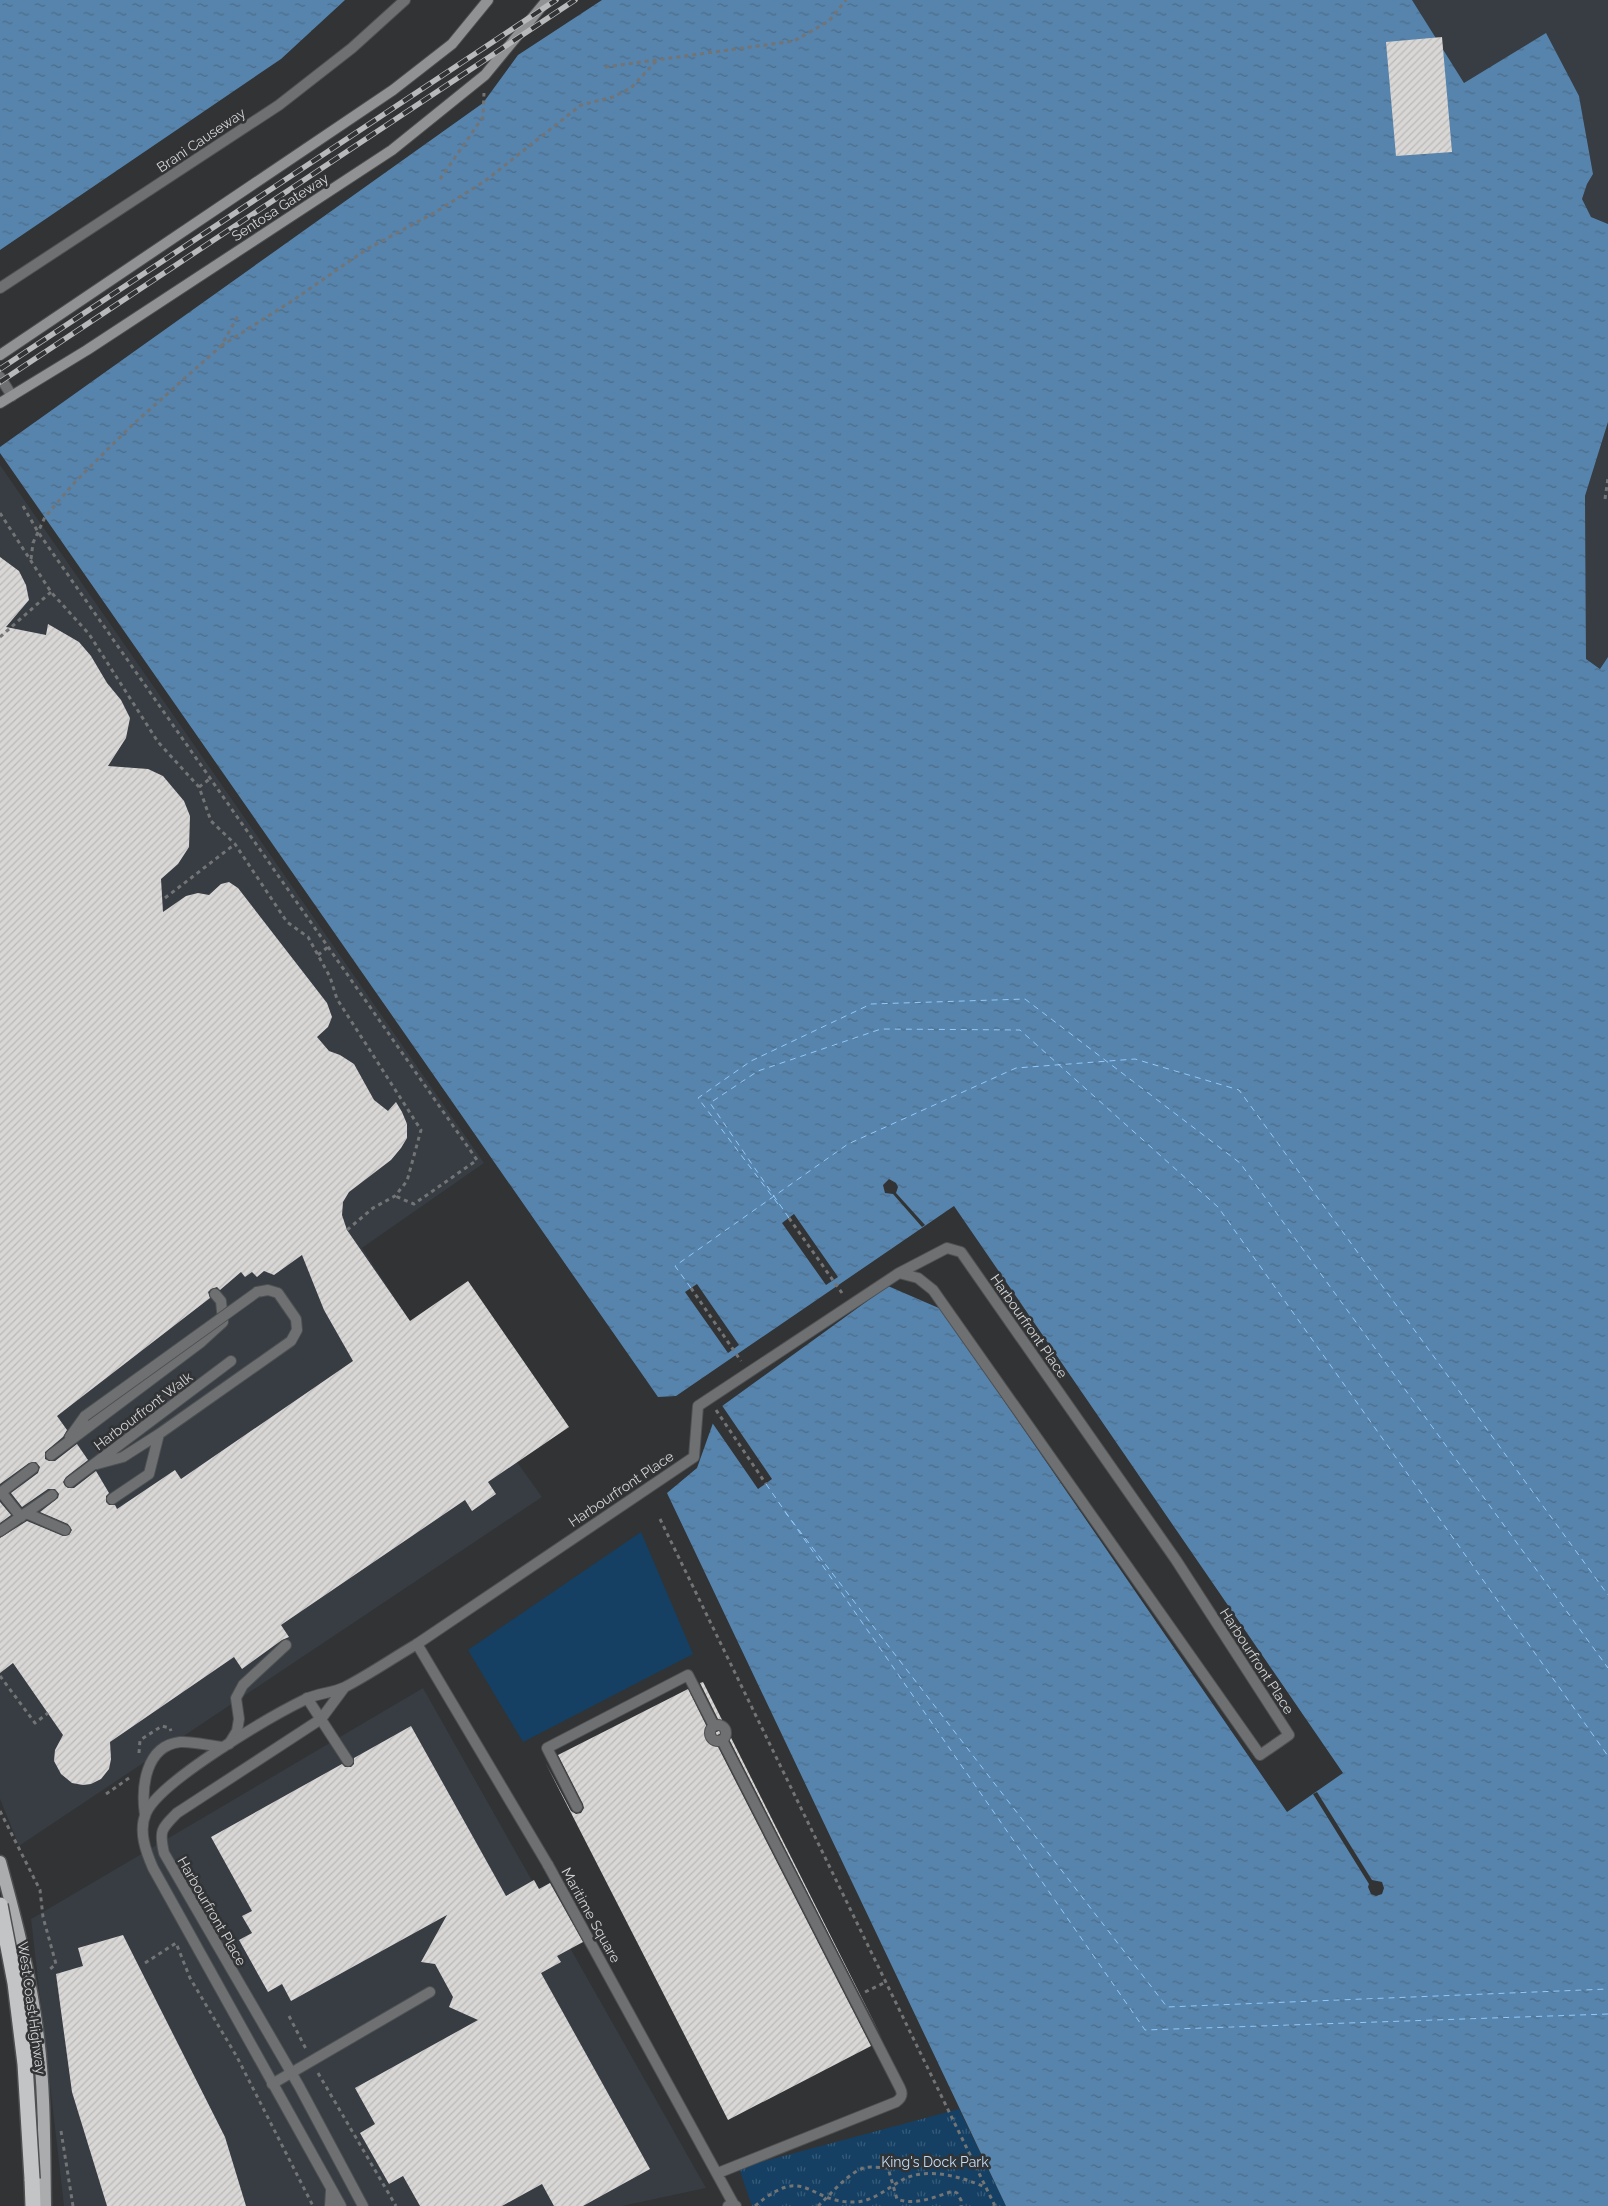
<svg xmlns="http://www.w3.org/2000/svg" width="1608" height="2206" font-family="Raleway,sans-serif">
<defs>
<pattern id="park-tufts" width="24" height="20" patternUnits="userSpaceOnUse" patternTransform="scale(1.25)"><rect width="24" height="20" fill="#154063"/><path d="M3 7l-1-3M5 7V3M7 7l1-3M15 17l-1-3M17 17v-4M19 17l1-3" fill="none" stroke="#365b79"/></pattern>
<pattern id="water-ripples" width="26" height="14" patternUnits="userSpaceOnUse" patternTransform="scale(1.25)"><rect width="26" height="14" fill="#5684ad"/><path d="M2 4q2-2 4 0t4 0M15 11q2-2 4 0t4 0" fill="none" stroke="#4e6c87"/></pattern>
<pattern id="building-hatch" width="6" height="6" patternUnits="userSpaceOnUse" patternTransform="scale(1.25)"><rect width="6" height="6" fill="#d9d7d5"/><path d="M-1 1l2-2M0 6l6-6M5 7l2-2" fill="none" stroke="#bab9b7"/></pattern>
</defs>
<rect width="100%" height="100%" fill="#313335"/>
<!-- built -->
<path fill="#373d43" d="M1412,0H1608V224L1591,217L1582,199L1587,184L1593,174L1579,96L1546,34L1464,83Z
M1608,422V657L1600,669L1586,659L1585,496Z
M0,465L484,1163L362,1248L410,1321L468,1281L569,1427L517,1462L542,1497L19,1846L0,1799Z
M423,1688L706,2188L622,2206H64L31,1919Z"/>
<!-- grass -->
<path fill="#154063" d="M641,1532L693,1654L523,1742L468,1650Z"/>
<!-- park -->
<path fill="url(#park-tufts)" d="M959,2109L1006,2206H752L739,2168Z"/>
<!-- water -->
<path fill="url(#water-ripples)" d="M0,0H1412L1464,83L1546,33L1579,96L1593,174L1587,184L1582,199L1591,217L1608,224V422L1585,496L1586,659L1600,669L1608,657V2206H1006L667,1493L697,1468L718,1409L888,1286L941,1309L1287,1812L1343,1773L954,1206L676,1396L658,1397L0,453Z"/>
<!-- pier -->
<path fill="#313335" d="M345,0H602L518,55L483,103L0,447V250L281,59Z
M889,1179L896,1183L898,1187L896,1193L925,1225L922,1227L893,1194L885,1193L883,1185Z
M794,1214L838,1277L826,1285L782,1223Z
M697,1284L739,1345L728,1353L685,1292Z
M721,1404L772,1479L758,1489L711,1421L716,1407Z
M1317,1792L1372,1880L1382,1882L1384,1888L1382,1894L1376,1896L1371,1894L1368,1887L1369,1884L1313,1794Z"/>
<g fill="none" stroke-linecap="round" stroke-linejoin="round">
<!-- ferry -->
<path stroke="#93c8f9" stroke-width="1" stroke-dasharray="6 5" stroke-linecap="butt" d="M778,1204L698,1098L751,1061L871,1004L1025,999L1240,1163L1608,1668
M789,1218L710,1103L758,1071L881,1029L1020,1030L1218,1207L1608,1756
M691,1288L675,1266L848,1144L1016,1068L1135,1059L1239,1090L1608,1595
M766,1484L1145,2030L1608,2014
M785,1512L1167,2007L1608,1989"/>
</g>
<!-- building -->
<path fill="url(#building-hatch)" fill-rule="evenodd" d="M1442,37L1452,152L1396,156L1386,42Z
M0,557L19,571L26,585L29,600L6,627L46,635L48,624L79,642L91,656L107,683L121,700L130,718L126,738L108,766L148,769L163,776L184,801L190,816L189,847L178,864L161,879L163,912L186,896L198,893L209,895L221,884L229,882L238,888L327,1003L332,1017L328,1027L317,1037L329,1051L340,1055L354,1064L374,1100L388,1111L396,1102L402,1112L407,1124V1138L401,1148L391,1160L349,1192L343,1202L342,1215L347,1230L410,1321L468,1281L569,1427L488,1482L496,1494L472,1511L465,1500L281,1625L289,1637L282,1640L242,1669L234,1657L110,1742L111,1759L109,1769L101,1779L91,1784L83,1785L72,1783L61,1774L54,1761L55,1750L63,1735L13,1663L0,1673V1538L27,1521L63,1536L69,1535L72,1530L68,1524L40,1512L58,1498L59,1494L55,1489H48L22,1507L11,1493L38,1473L40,1467L36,1462L29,1463L0,1484ZM302,1255L324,1310L353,1361L181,1479L175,1470L117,1509L115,1505H109L106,1502V1496L109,1493L96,1471L74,1488H68L65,1486L63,1482L66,1477L88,1460L77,1444L55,1461H49L45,1459V1452L63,1437L67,1430L57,1416L210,1298L208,1292L211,1289L217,1287L220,1290L241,1272L245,1277L252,1272L257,1277L264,1271L274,1275Z
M0,1502L11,1515L0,1523Z
M703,1682L883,2040L728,1737L725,1734H719L716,1737V1743L871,2046L728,2120L545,1762L571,1811L576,1814L581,1813L584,1808L583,1804L558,1755L688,1689L708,1729L711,1732H717L720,1729V1723L700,1683Z
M411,1726L506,1896L534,1880L539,1889L550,1883L583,1942L557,1956L561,1962L541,1973L650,2169L583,2206H554L542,2184L502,2206H420L403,2176L389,2184L360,2133L375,2124L355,2088L478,2020L449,2007L453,1997L435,1964L421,1962L447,1915L291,2001L282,1984L268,1992L239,1940L252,1933L242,1916L252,1911L211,1837L342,1764L345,1767H351L354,1764V1758Z
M123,1935L225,2137L246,2206H107L72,2092L56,1974L83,1966L78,1948Z"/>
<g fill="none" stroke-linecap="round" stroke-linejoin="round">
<!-- lane casing -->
<g stroke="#4e5052" stroke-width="12">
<path id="lane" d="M0,288L279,105L352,48L405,0
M0,377L12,396
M70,1437L85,1416
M51,1455L200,1343L223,1322L221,1301L215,1294
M97,1464L123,1457L159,1434L291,1341L297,1330L296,1319L278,1293L268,1290L257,1292
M70,1482L231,1361
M1,1492L21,1517
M0,1493L33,1468
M112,1499L149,1474L159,1434
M26,1513L65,1530
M0,1531L52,1495
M417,1644L694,1457L698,1406L899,1273L947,1248L961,1252L1176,1560L1289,1735L1260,1755L933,1290L918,1278L899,1273
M307,1698L348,1761
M710 1733a8 8 0 1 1 16 0a8 8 0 1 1-16 0Z
M229,1744L237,1731L239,1719L236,1698L243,1685L286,1645
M577,1807L547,1748L688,1675L714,1726
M145,1815C141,1788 145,1746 180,1742C193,1741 210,1746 223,1747
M548,1865L734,2205
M272,2084L430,1992
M718,2173L896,2102C902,2098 903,2094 900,2088L722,1740"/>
</g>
<!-- street casing -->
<g stroke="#4e5052" stroke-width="12">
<path id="street" d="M344,1688L321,1719L177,1813C161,1829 159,1831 164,1853L299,2086L363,2206
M330,2206L331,2190
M341,2206L153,1868C146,1852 138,1831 146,1813C160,1781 271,1716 306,1699C318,1693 333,1693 345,1687C370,1674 393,1658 417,1644L548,1865
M728,2206H736"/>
</g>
<!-- secondary casing -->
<g stroke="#4e5052" stroke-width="12">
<path id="secondary" d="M0,355L393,90L452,44L488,0
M0,403L87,350L392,150L485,75L547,0"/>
</g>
<!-- primary casing -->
<g stroke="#4e5052" stroke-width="15">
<path id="primary" d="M0,1862C16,1920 31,1978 38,2038C45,2093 44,2150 45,2206"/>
</g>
<!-- highway casing -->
<g stroke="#4e5052" stroke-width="18">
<path id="highway" d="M32,2179L33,2206"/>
</g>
<!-- path -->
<path stroke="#727475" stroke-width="3" stroke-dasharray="4 4" stroke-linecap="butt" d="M605,67L794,41L829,21L846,0
M440,179L483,117L484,93
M221,346L292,301L367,249L434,213L485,181L581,105L613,97L631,88L659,58
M1605,499L1608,478
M23,506L38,532L477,1160L414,1204L395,1196
M0,513L51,592L89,634L158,742L199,787L211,821L235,844L287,922L308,937L330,977L337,999L421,1130L407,1181L395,1196L373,1208L347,1230
M31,559L33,543L45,517L75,482L129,428L221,346L238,316
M0,637L51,592
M199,787L211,778
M165,898L235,844
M318,955L328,947
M789,1218L842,1293
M691,1288L741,1361
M716,1410L766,1484
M660,1519L995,2206
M0,1676L35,1723L48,1713
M139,1753L140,1740L162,1726L170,1728L171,1731
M106,1794L132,1776
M0,1811L40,1890L43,1917L56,1964L50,1969
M145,1963L176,1943L190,1978L237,2057L313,2206
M865,1992L886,1982
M289,2016L306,2049
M318,2073L396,2206
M61,2131L73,2206
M755,2206C807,2162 807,2204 856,2202C874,2201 889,2187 904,2179C928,2167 962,2177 985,2187
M818,2206C830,2195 849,2172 864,2168C871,2166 881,2168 888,2168L897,2199C915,2206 935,2197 953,2191L957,2193L961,2200V2206"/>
<!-- lane -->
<use href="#lane" stroke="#6f7071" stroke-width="10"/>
<!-- street -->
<use href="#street" stroke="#6f7071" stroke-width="10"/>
<!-- secondary -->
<use href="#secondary" stroke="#919293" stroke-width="10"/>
<!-- primary -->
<use href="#primary" stroke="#aaacae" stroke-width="12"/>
<!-- highway -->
<use href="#highway" stroke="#c2c4c6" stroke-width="15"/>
<!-- rail casing -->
<g stroke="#b8b9bb" stroke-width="5.5">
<path id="rail" d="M0,369L556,0
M0,382L575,0"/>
</g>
<!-- rail -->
<use href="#rail" stroke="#313335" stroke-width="4" stroke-dasharray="11" stroke-linecap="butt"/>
<!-- lane-bridge casing -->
<g stroke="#4e5052" stroke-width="12" stroke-linecap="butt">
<path id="lane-bridge" d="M85,1416L257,1292"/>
</g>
<!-- highway-bridge casing -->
<g stroke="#4e5052" stroke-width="18" stroke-linecap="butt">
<path id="highway-bridge" d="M0,1905L15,1983L25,2064L32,2179"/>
</g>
<!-- lane-bridge -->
<use href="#lane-bridge" stroke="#6f7071" stroke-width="10"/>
<!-- highway-bridge -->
<use href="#highway-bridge" stroke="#c2c4c6" stroke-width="15"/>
</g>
<g text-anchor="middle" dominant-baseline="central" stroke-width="5" stroke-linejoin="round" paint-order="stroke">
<!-- street labels -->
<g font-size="14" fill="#d4d5d6" stroke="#313335">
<text transform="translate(201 140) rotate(-34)">Brani Causeway</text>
<text transform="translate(280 207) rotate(-33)">Sentosa Gateway</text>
<text transform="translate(1029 1326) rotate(55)">Harbourfront Place</text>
<text transform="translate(143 1411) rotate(-37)">Harbourfront Walk</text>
<text transform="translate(621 1489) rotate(-34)">Harbourfront Place</text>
<text transform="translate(1257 1661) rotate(57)">Harbourfront Place</text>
<text transform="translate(212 1911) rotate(60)">Harbourfront Place</text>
<text transform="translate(591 1915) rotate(61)">Maritime Square</text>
<text transform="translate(32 2008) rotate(82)">West Coast Highway</text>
</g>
<!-- park labels -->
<g font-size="14" fill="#c3def7" stroke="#313335">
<text x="935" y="2162">King's Dock Park</text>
</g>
</g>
</svg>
